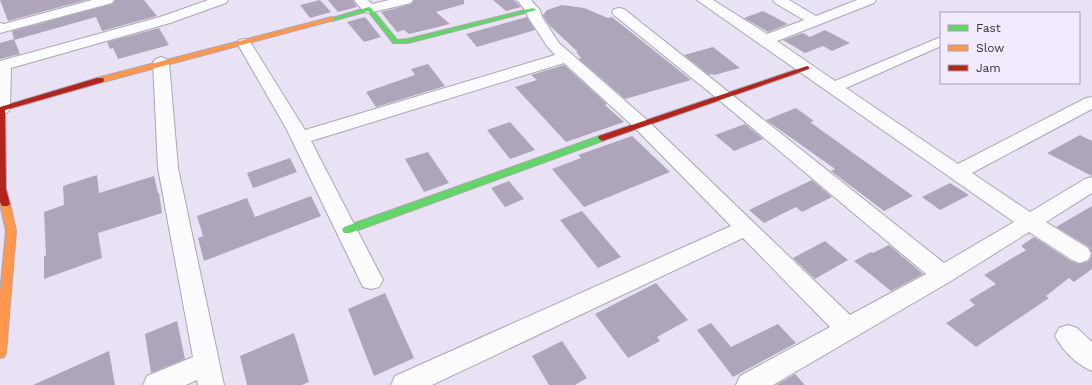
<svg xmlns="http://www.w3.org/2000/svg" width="1092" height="385" font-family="'Work Sans',sans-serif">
<rect width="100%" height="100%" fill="#e9e2f4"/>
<!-- building -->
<path fill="#afa5bb" d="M0,0H86L8,21Z
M115,0H144L157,16L102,31L96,17L14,40L12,31L112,4Z
M320,0L331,12L310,18L300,5Z
M328,0H353L357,7L338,12Z
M414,0H464V4L436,12L450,24L409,34L404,30L397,32L381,12L411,4Z
M493,0H514L521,7L506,11Z
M562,5L584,8L608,18L612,17L691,80L625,99L579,59L581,58L576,52H578L550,26L543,16V14V15L547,10Z
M763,11L788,24L768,32L744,18Z
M365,17L381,37L364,42L347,22Z
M527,17L535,30L477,47L466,34Z
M159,28L169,45L118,59L113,48L110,49L107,42Z
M825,30L850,43L832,51L823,46L805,53L783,40L803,33L810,37Z
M14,39L20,54L0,59V43Z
M713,47L740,68L714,75L712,74L709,75L684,55Z
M428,64L445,86L376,107L366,92L415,75L411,69Z
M564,65L607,104L605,105L624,122L566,142L515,87L537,80L531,75Z
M796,108L814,121L810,122L913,196L884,211L831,171L835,169L766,120Z
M510,122L535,150L510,159L487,130Z
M745,124L763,139L734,151L715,135Z
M1080,135L1092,141V176L1047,153Z
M632,136L670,172L584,207L552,169L581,158L578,155Z
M428,152L449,183L424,192L405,159Z
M290,158L297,172L253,188L247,173Z
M97,175L99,193L154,176L158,193H159L162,213L98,233L102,258L44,279V256H46L44,212L64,205L63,186Z
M812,180L832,197L802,212L796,207L764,223L749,210Z
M509,181L524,199L505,207L491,188Z
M950,183L969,195L940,210L922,197Z
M311,196L321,216L204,261L198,238L203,236L197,216L247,198L255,217Z
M1092,206V253L1089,247L1056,227Z
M582,211L621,257L598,268L560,220Z
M1034,237L1071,261L1079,264L1089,261L1092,255V269L1074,282L1069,278L1046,296L1049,298L976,347L946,323L975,305L969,300L996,284L984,275L1026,250L1021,246Z
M825,241L848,260L815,279L793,258Z
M889,245L923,274L891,291L854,261L871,252L873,253Z
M656,283L688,320L657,337L660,341L628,358L595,314Z
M385,293L414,358L374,376L348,309Z
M177,321L185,359L151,373L145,334Z
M711,323L731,347L778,324L796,343L733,377L697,330Z
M294,333L309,382L302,385H247L240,356Z
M562,341L587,378L575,385H549L532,356Z
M109,351L115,385H33Z
M795,374L805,385H776Z"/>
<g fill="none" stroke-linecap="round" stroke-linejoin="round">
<!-- street casing -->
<g stroke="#aba6b3" stroke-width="2">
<path id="street" d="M92,0H114L112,3L0,33V23L4,24Z
M208,0H228L226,3L170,23L11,68L10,109L7,113L0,114V61L160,17Z
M354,0H368L372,4L389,0H413L411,3L369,13L364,12Z
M517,0H531L540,10L542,17L559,43L647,120L850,315L926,274L719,100L614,15L612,12L614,9L619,8L624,9L944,263L1014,222L697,0H713L767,34L804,20L775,3L773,0H789L816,16L857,0H876L874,3L777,41L835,81L941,37V46L846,88L958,164L1086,98L1092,97V109L972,173L1030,212L1085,179L1092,177V193L1046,222L1088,248L1091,254L1088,260L1080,263L1072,260L1029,232L951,281L773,385H736L740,376L830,327L743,238L432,385H391L395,376L731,226L635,128L564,63L311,141L383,280L379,287L371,289L363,287L286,128L237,43L239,40L244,39L249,40L305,130L555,55L547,46L528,17L526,11Z
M161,57L166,59L169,62L178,168L224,385H198L197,380L186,385H143L147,376L193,357L158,168L153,62L156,59Z
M1068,325L1077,328L1092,342V371C1077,365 1062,350 1055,336L1059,328Z"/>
</g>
<!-- fast casing -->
<g stroke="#aba6b3" stroke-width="2">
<path id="fast" d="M369,7L371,8L397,40L408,39L533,8L536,10L408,43H393L368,11L332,21L329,19Z
M602,135L605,136L606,138L605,140L350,233H344L342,230L344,227Z"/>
</g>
<!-- slow casing -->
<g stroke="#aba6b3" stroke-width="2">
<path id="slow" d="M332,17L335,19L334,20L103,82H97L96,80L97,78Z
M5,201L10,204L16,231L6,353L4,357L0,358V294L6,231L0,204Z"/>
</g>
<!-- jam casing -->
<g stroke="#aba6b3" stroke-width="2">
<path id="jam" d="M807,66L809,67V69L605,140L602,141L598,138L599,136Z
M97,78H103L104,80L103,82L5,110L6,189L10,204L8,206H2L0,202V107Z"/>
</g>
<!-- street -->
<use href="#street" fill="#fcfbfd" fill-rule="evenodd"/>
<!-- fast -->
<use href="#fast" fill="#63d668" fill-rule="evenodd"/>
<!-- slow -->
<use href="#slow" fill="#ff974d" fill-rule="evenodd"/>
<!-- jam -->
<use href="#jam" fill="#b3261e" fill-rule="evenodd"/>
</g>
<!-- legend -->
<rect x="940" y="12" width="140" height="72" fill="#f2ebfe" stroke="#a6a0b0"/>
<rect x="948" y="25" width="20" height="6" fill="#63d668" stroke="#a6a0b0"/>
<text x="976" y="32" font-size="12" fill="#342f3b">Fast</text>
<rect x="948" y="45" width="20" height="6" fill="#ff974d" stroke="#a6a0b0"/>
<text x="976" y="52" font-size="12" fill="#342f3b">Slow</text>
<rect x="948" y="65" width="20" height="6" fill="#b3261e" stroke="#a6a0b0"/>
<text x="976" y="72" font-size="12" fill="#342f3b">Jam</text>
</svg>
